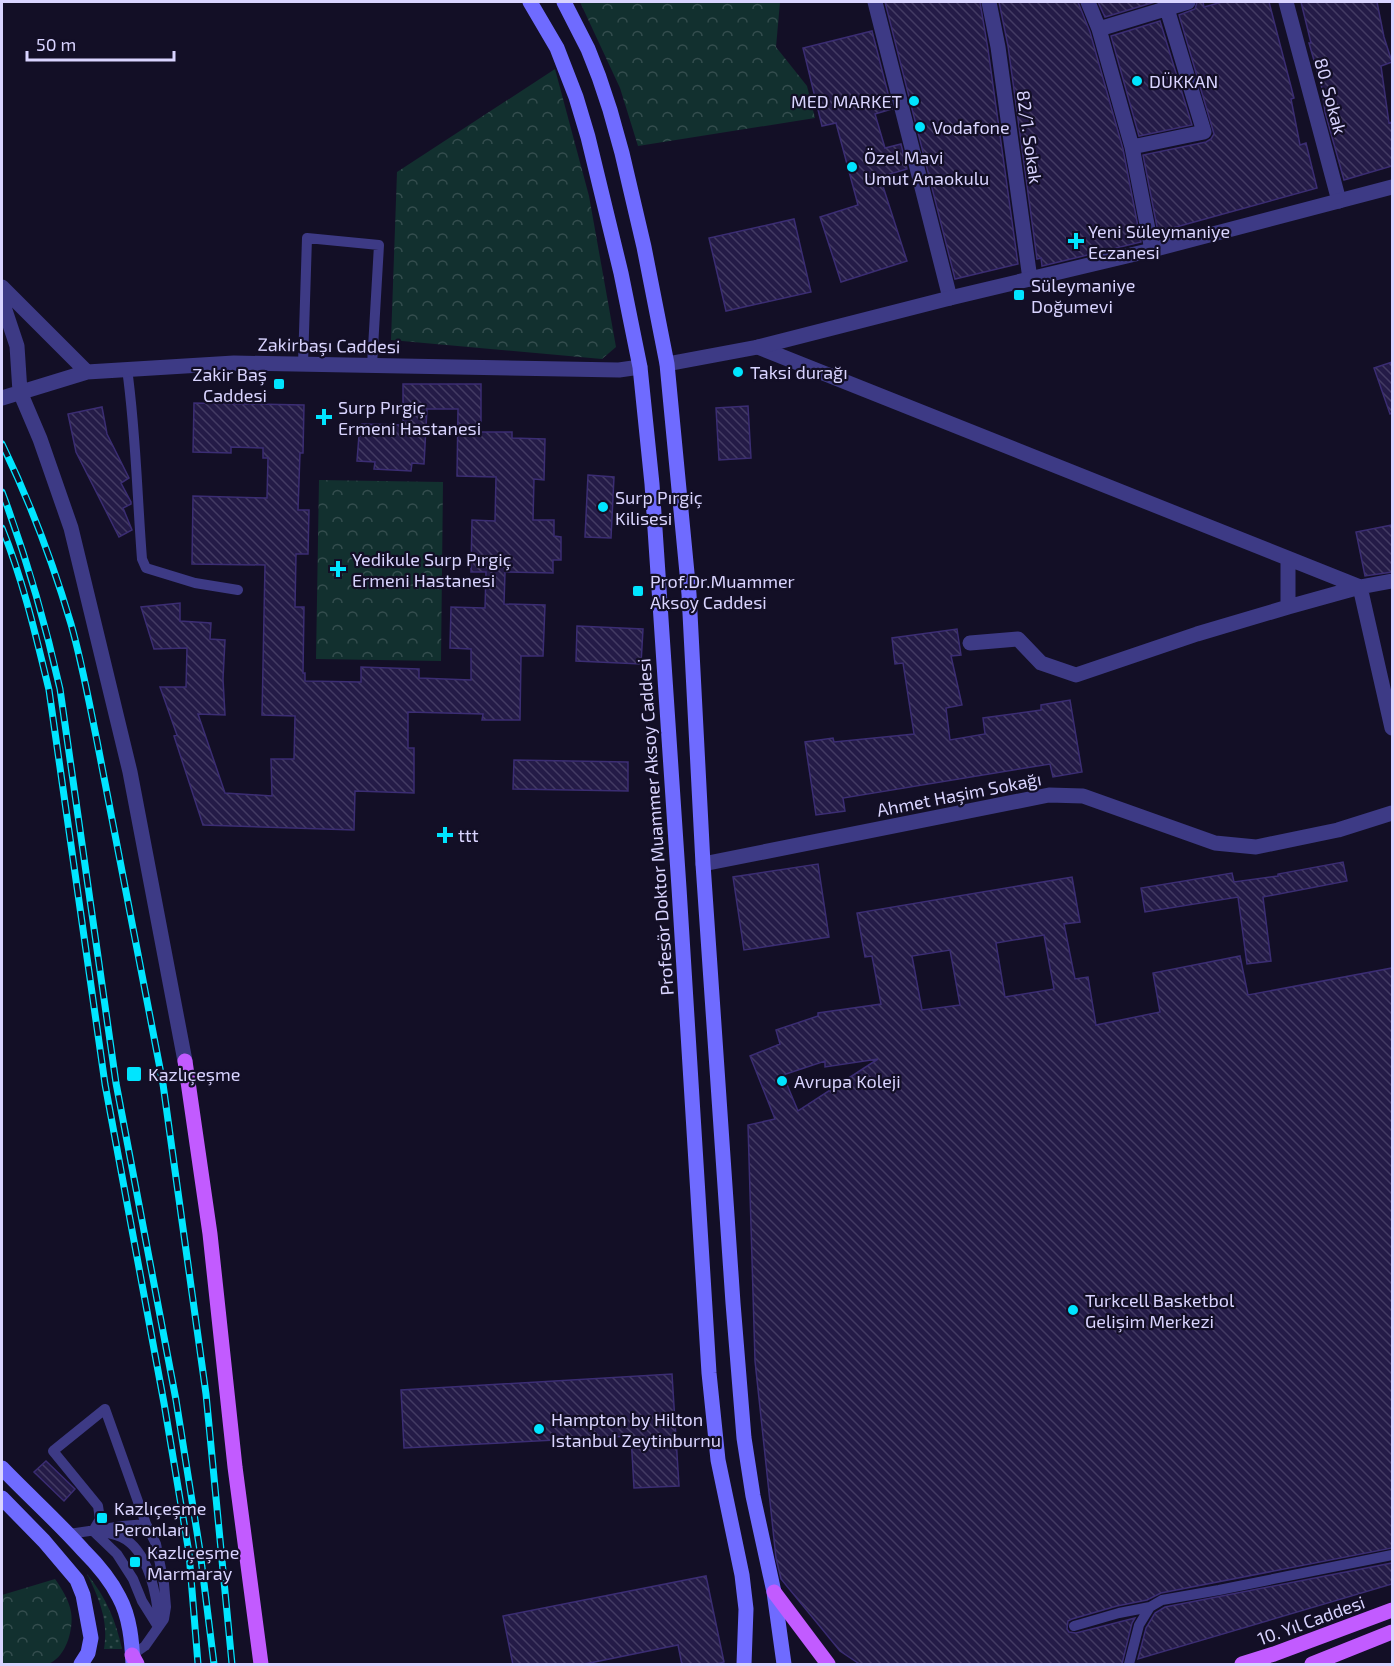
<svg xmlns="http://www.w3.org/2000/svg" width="1394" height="1666" font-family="'Exo 2',sans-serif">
<defs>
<pattern id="grass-dots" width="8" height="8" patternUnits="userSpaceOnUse" patternTransform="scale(1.5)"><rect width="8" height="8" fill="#12302f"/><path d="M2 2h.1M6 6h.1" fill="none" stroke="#344d4e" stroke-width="1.8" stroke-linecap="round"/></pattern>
<pattern id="park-crowns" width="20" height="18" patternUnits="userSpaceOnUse" patternTransform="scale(1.5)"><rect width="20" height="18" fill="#12302f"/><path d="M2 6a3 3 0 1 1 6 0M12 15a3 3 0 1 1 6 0" fill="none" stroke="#344d4e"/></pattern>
<pattern id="building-back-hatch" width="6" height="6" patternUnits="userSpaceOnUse" patternTransform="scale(1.5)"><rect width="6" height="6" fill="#241b47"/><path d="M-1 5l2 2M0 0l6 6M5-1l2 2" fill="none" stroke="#433b63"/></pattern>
</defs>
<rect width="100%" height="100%" fill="#130f26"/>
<!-- grass -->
<path fill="url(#grass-dots)" d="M87,1574C106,1597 116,1621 122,1649H104C109,1622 99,1598 87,1574Z"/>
<!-- park -->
<path fill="url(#park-crowns)" d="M580,2H780L776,47L807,86L815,118L638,146L620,88Z
M555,69L589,196L616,347L602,359L391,340L397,172Z
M319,480L443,482L441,661L316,659Z
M55,1579C62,1589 69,1600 71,1612C74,1629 66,1658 48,1664C38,1666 13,1665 2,1664V1595Z"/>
<!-- building -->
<path fill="url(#building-back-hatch)" stroke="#3b2d73" stroke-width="1.5" fill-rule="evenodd" d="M885,2H980L988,49L1018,264L955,279Z
M999,2H1078L1090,32L1123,149L1141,242L1042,266L1041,258L1037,259L1008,46Z
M1098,2H1155L1105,17Z
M1197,2H1203L1204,7L1222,2H1269L1294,98L1291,99L1300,145L1306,143L1317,188L1158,232L1143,155L1206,142L1211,139L1214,134L1179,15L1195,9Z
M1301,2H1377L1384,37L1392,62L1381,66L1389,123L1392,122V166L1344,180L1325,112L1322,88L1309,43H1311Z
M1160,21L1192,125L1139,136L1111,36Z
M872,31L892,109L875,114L885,148L901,144L907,169L880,177L907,261L841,282L820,217L858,205L836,123L822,126L803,48Z
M794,219L811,292L726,311L709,238Z
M1392,362V413L1390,414L1374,368Z
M403,384H481V432H512V438L545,439L544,480L534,479L533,520H554V536L561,537V560H553V573L505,572L504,604L545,605L543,656H521L520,720H482L483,714L408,712V748H414V793L355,791L354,830L203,825L174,736L177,735L160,687H186L187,648L154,649L141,607L180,603V621L211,623L210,639L225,640L223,679L225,715L198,714L225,793L272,796L271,759H294L295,716L262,715L265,565L192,564L193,496L267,498L268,458H263V448L231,447V453L193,452L194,403L304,405L303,453H300L298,510H309L308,554H296L295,607H304L303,673H305V681L361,682V667L419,669V678L471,680V649L450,648L451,607L485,608L486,572H471L472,520L495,521L496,477L457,476L458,409H427L424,464L412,463L411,471L374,469L375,462L357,461L359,435L362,436V424L403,425Z
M748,406L751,458L719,460L716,408Z
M102,407L107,434L129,478L121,483L131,502V504L123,508L132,530L119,537L76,452L68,414Z
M588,475L614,477L611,538L585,537Z
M1392,525V572L1365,576L1356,532Z
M577,626L643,629L641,664L576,661Z
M957,629L961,655L951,656L962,705L946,708L950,740L985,734L983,718L1041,710V705L1070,700L1082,772L1053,777L1050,764L843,798L845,811L816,815L805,742L833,738L834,742L914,734L903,663L895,664L892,638Z
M514,760L628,762V791L513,789Z
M1343,862L1347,881L1263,897L1271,961L1247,964L1238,897L1145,912L1141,888L1232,873L1234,882L1278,876V874Z
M818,864L829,937L744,950L733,877Z
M1072,877L1080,922L1064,924L1075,979L1088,977L1096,1025L1160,1012L1153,973L1240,956L1248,995L1392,968V1548L1161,1593L1147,1600L1117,1606L1072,1619L1068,1621L1067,1629L1069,1632L1076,1633L1135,1618L1132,1623L1122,1664L1119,1665H861L840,1651L781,1579L776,1558L755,1361L748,1125L775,1119L750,1056L780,1044L776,1030L818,1016V1013L881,1004L872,956L865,957L857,913ZM1044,935L1054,989L1005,997L996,943ZM950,950L960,1005L922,1010L912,956ZM878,1059L798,1111L783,1075L825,1061V1067Z
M672,1374L679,1486L634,1488L631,1436L404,1448L401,1390Z
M46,1461L75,1489L64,1501L34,1472Z
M1392,1563V1584L1138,1659L1146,1628L1155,1613L1165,1607Z
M706,1576L724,1662L713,1665H682L678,1645L580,1665H513L503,1616Z"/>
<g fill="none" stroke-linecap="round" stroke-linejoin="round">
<!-- service -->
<path stroke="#3d3a85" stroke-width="10" d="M303,364L307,238L379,245L372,365
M127,369C136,432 137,496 142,559L146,568L195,583L238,590
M93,1531L100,1519L98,1506L53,1451L105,1409L146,1524L156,1544L164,1584L166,1607L164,1619L145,1646L132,1655
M93,1531C102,1532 113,1533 121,1537C149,1550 157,1596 159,1624
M93,1531L117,1554L133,1579L142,1601L157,1625
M69,1534L123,1526L146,1524
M1074,1626L1119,1613L1150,1607
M1129,1664L1139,1625L1150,1607L1162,1600L1219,1590L1392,1555"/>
<!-- minor -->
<path stroke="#3d3a85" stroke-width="15" d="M875,2L950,298
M989,2L998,47L1030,279
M1088,2L1099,29L1132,147L1152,250
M1286,2L1339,201
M1099,29L1188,2
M1132,147L1204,132L1165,2
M758,347L1360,587L1392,728
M1288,607L1360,587L1392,581
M970,643L1018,639L1041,663L1076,675L1197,634L1288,607V559
M703,864L1049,795L1083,796L1215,843L1256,847L1338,830L1392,813"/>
<!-- tertiary -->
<path stroke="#3d3a85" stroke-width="15" d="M2,287L87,372
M2,301L17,346L20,392L40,439L71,528L130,772L185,1061
M667,364L758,347L950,298L1152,250L1392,187
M2,398L87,372L234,363L619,370L640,367"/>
<!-- secondary -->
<path stroke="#6f6bff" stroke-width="15" d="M530,2L557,48L576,97L588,137L621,273L640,367L652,484L679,888L709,1373L718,1460L742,1575L746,1609L744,1664
M564,2L588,49L599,77L610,110L622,153L644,247L667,364L689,594L703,864L733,1303L744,1438L753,1496L774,1592L784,1664
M2,1468C28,1495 57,1521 83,1550C97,1564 110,1579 119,1597C130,1617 132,1642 133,1664
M2,1498L44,1541L77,1580L83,1595L91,1638L88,1653L81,1664"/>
<!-- primary -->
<path stroke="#c25bff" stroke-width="15" d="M185,1061L210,1234L235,1467L261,1664
M774,1592L828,1664
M132,1655L137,1664
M1242,1664L1274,1654L1392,1610
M1312,1664L1392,1632"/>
<!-- rail casing -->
<g stroke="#00e5ff" stroke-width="7">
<path id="rail" d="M2,444C30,502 53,563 71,624C82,663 89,702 97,741L163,1084L206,1394L232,1664
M2,492C26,556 45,622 60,689L116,1083L176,1400L200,1551L214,1664
M2,528C23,580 36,636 49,690L105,1084L164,1403L189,1553L198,1664"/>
</g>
<!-- rail -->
<use href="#rail" stroke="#130f26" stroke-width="4.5" stroke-dasharray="14" stroke-linecap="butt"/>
</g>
<!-- markers -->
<g fill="#00e5ff" stroke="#130f26" stroke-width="2">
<circle cx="1137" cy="81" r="6"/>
<circle cx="914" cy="101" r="6"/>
<circle cx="920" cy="127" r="6"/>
<circle cx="852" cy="167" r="6"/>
<path d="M1073 232h6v6h6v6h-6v6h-6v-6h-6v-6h6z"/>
<rect x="1013" y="289" width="12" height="12" rx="3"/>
<circle cx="738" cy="372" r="6"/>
<rect x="273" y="378" width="12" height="12" rx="3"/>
<path d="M321 408h6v6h6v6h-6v6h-6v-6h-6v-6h6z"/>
<circle cx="603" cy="507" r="6"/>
<path d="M335 560h6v6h6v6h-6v6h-6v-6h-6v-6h6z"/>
<rect x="632" y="585" width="12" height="12" rx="3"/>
<path d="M442 826h6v6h6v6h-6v6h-6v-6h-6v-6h6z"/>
<rect x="126" y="1066" width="16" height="16" rx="3"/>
<circle cx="782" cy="1081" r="6"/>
<circle cx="1073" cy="1310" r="6"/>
<circle cx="539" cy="1429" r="6"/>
<rect x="96" y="1512" width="12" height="12" rx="3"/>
<rect x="129" y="1556" width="12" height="12" rx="3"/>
</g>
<g text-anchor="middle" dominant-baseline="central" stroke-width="4.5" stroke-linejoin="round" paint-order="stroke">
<!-- poi labels -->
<g font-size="18" fill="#d9d4ff" stroke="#130f26" text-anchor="start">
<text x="1149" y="81">DÜKKAN</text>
<text x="902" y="101" text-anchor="end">MED MARKET</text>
<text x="932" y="127">Vodafone</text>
<text x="864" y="157">Özel Mavi<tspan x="864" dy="21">Umut Anaokulu</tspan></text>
<text x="1088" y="231">Yeni Süleymaniye<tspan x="1088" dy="21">Eczanesi</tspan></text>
<text x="1031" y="285">Süleymaniye<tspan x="1031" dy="21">Doğumevi</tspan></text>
<text x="750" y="372">Taksi durağı</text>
<text x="267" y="374" text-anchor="end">Zakir Baş<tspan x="267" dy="21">Caddesi</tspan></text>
<text x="338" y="407">Surp Pırgiç<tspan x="338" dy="21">Ermeni Hastanesi</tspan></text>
<text x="615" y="497">Surp Pırgiç<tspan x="615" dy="21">Kilisesi</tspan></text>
<text x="352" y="559">Yedikule Surp Pırgiç<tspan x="352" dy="21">Ermeni Hastanesi</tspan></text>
<text x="650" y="581">Prof.Dr.Muammer<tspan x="650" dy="21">Aksoy Caddesi</tspan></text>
<text x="458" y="835">ttt</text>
<text x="148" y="1074">Kazlıçeşme</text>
<text x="794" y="1081">Avrupa Koleji</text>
<text x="1085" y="1300">Turkcell Basketbol<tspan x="1085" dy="21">Gelişim Merkezi</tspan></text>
<text x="551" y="1419">Hampton by Hilton<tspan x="551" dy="21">Istanbul Zeytinburnu</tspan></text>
<text x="114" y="1508">Kazlıçeşme<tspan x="114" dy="21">Peronları</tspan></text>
<text x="147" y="1552">Kazlıçeşme<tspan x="147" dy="21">Marmaray</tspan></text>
</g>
<!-- street labels -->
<g font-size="18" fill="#d9d4ff" stroke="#130f26">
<text transform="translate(1331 96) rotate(75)">80. Sokak</text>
<text transform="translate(1030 137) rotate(82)">82/1. Sokak</text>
<text transform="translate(329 345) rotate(1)">Zakirbaşı Caddesi</text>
<text transform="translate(959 794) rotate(-11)">Ahmet Haşim Sokağı</text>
<text transform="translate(655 827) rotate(-94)">Profesör Doktor Muammer Aksoy Caddesi</text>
<text transform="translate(1311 1620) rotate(-20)">10. Yıl Caddesi</text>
</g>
</g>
<!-- border -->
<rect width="1394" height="1666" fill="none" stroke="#d9d4ff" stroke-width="6"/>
<!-- scale -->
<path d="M27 51v9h147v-9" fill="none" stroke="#d9d4ff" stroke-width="3"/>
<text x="36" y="51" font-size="18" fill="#d9d4ff" stroke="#130f26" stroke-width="4.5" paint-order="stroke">50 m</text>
</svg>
